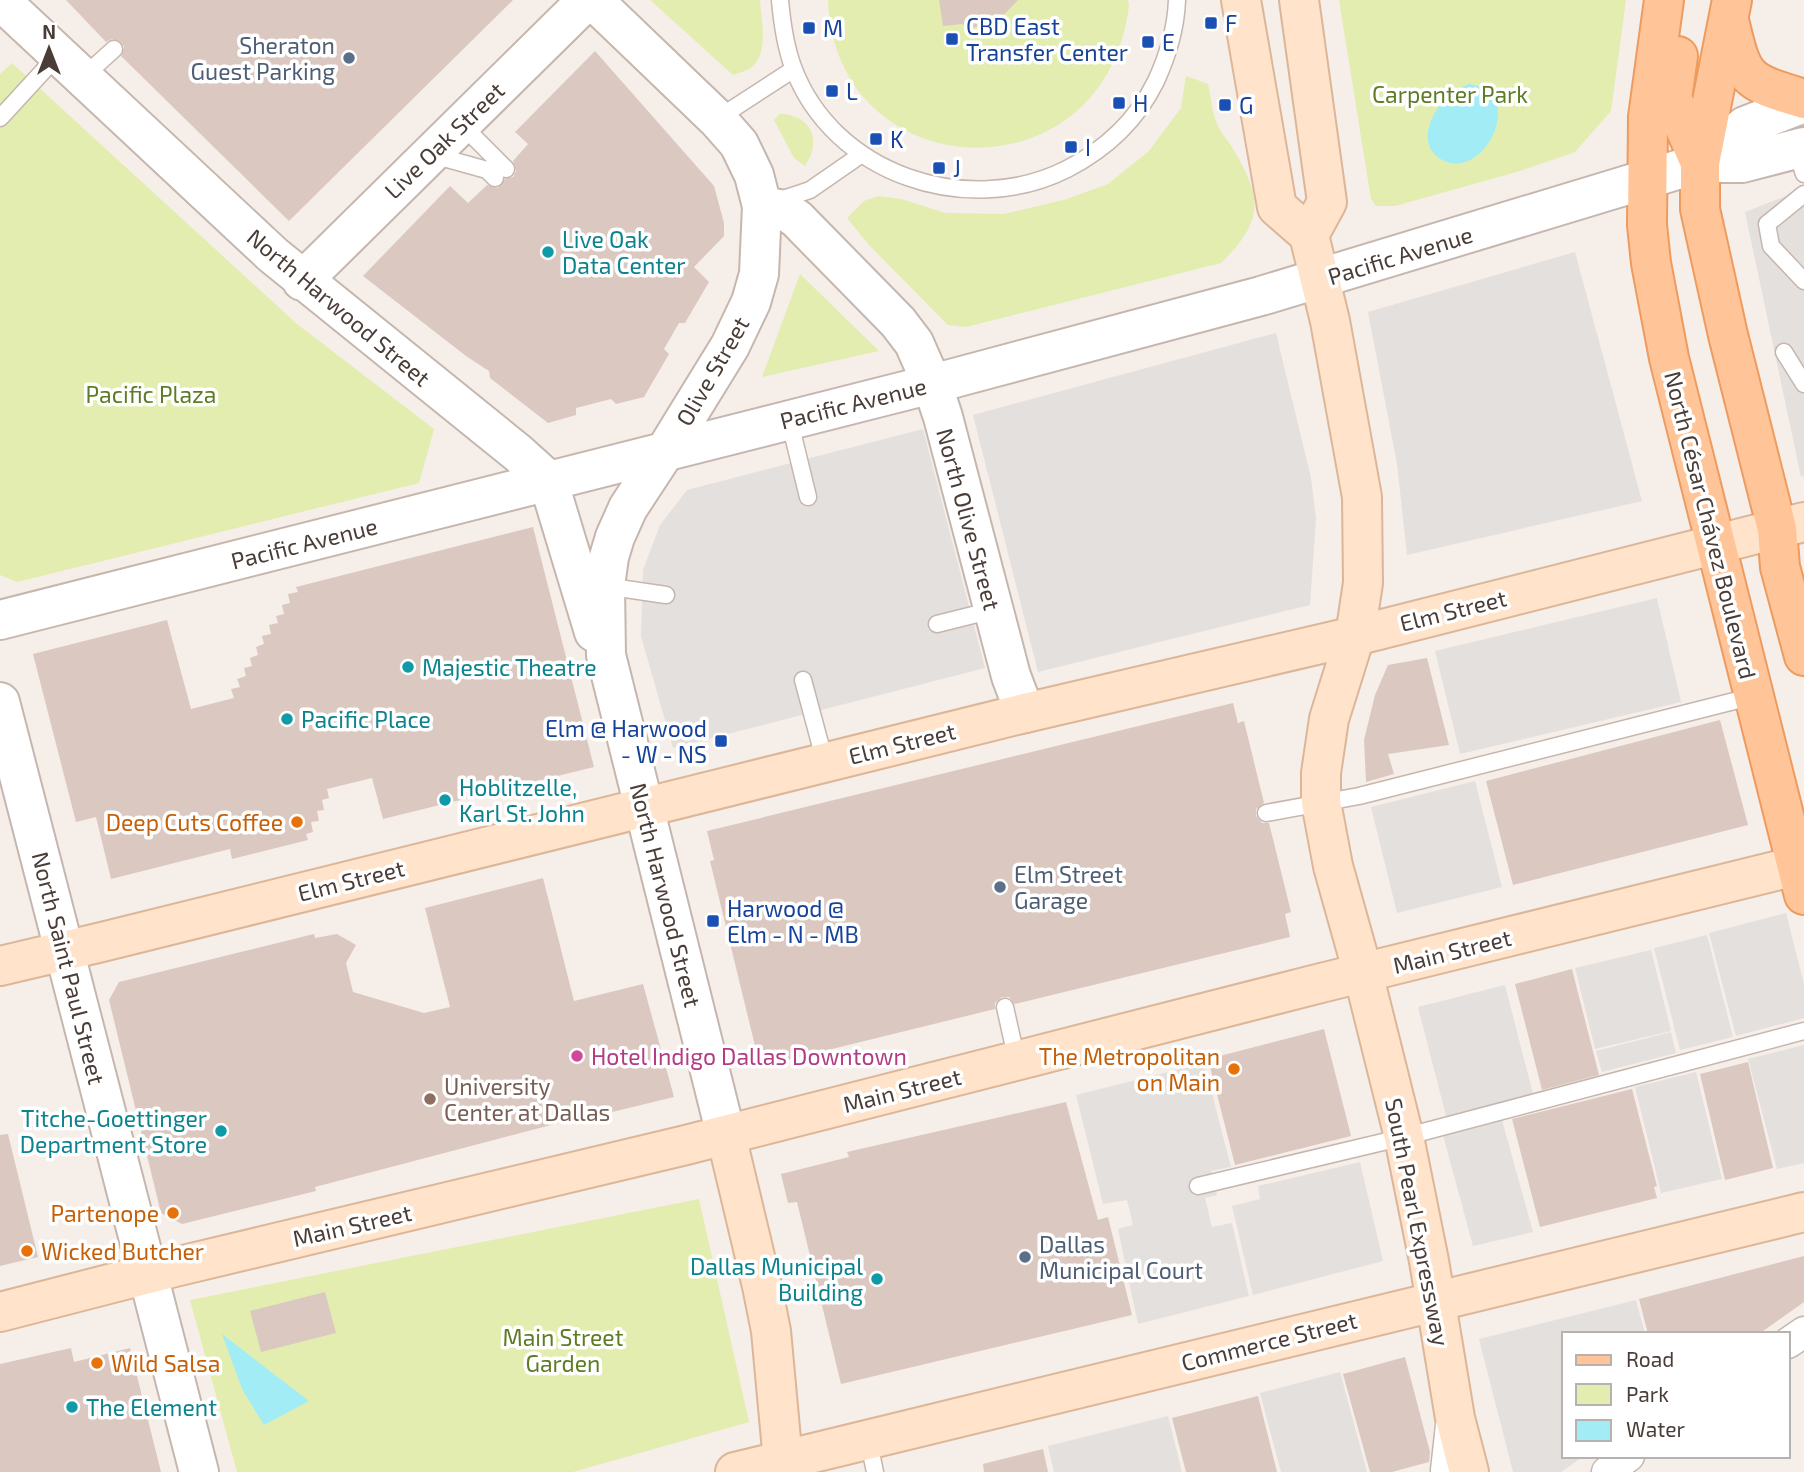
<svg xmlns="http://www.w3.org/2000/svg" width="1804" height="1472" font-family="'Exo 2',sans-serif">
<rect width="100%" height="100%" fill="#f6eee9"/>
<!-- green -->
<path fill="#e2edaf" d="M650,0H760C761,20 769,50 753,66C749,70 739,73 733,75Z
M828,0H1128L1129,5C1106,202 835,190 828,0Z
M1339,0H1626L1611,111L1575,152L1520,171L1395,206H1376L1371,199Z
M12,63L297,324L434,429L419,483L17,582L0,575V74Z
M1186,76L1208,84C1211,97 1212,114 1218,126C1221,133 1226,138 1230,144C1262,196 1266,219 1221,263L966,327L948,325L869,245L847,218L864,201L879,196L901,199L945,213L1004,214L1067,199L1108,184L1149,151L1181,108Z
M780,114C801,114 818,128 812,151C811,156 807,162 805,166L794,158L774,120Z
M800,274L879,351L762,377Z
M699,1199L749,1422L573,1472H237L190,1300Z"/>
<!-- parking -->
<path fill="#e4e0de" d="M1804,189V476L1801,477L1745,212Z
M1575,252L1642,501L1407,555L1397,464L1368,312Z
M1276,333L1311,478L1316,518L1310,605L1038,672L973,415Z
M923,429L985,668L673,748L641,636L643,570L660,525L687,490Z
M1657,598L1681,702L1460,754L1435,651Z
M1475,781L1502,887L1397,913L1371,807Z
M1786,913L1804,984V1018L1736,1036L1709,933Z
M1707,935L1733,1037L1680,1050L1654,948Z
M1651,950L1671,1031L1595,1049L1575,968Z
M1505,985L1533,1094L1446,1116L1418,1007Z
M1671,1032L1676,1053L1602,1072L1596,1051Z
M1804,1045V1163L1777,1169L1748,1059Z
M1204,1063L1231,1167L1211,1171L1217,1195L1205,1198L1212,1227L1232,1223L1249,1296L1138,1324L1118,1229L1133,1225L1127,1200L1103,1204L1076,1095Z
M1696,1072L1722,1179L1661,1193L1635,1087Z
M1502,1120L1533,1232L1473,1246L1443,1135Z
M1360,1162L1383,1261L1253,1295L1232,1206L1260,1199L1258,1186Z
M1636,1300L1645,1334H1564V1456H1584L1561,1472H1513L1479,1339Z
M1340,1372L1367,1472H1281L1260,1393Z
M1168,1416L1182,1472H1054L1048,1446Z"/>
<!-- water -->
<path fill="#a2ecf6" d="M1470,84C1530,94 1481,187 1439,158C1410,138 1443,89 1470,84Z
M222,1334L309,1401L264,1425L242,1389Z"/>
<!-- building -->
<path fill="#dbc9c1" d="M66,0H513L289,221L121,56L124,47L121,42L112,39L106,42Z
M939,0H1018L996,23L971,28L962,24L943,26Z
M595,51L714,186L724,223V236L694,267L709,282L685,323H679L664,349L669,354L644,397L616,404L611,399L576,408V415L548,423L490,378L489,371L466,356L363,276L450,186L468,203L487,185L498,188L505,179L513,177L516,171L513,161L528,144L515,132Z
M533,527L594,767L383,819L372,778L327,789L329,798L322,800L324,810L317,811L319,821L311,822L313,832L306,834L308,840L232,859L230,849L111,879L96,817L76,822L33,654L167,620L191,709L234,698L231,689L240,687L237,679L246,676L244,668L252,666L250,658L258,655L256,647L264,644L262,636L271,634L269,625L278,623L276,616L284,614L282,605L290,603L288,594L298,592L296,587Z
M1427,658L1449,745L1388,754L1394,774L1366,782L1364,740L1375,695L1388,665Z
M1233,703L1238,723L1244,721L1264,803L1256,809V816L1262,823H1269L1291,912L1285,914L1290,937L1015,1004L1009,997H1002L995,1003V1009L779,1062L776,1049L757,1054L710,861L714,860L707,831Z
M1720,720L1748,825L1513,885L1486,781Z
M543,878L574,1001L643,984L674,1097L575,1121L574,1119L315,1187L316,1191L182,1224L161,1213L109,1000L119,982L314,934L315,938L337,934L356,945L346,963L353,992L424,1013L450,1007L425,908Z
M1572,969L1599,1075L1542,1090L1515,984Z
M1324,1029L1351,1136L1235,1165L1208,1059Z
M1748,1062L1773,1168L1725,1180L1700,1074Z
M1632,1089L1657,1186L1654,1187L1657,1198L1540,1227L1512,1119Z
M1066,1102L1098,1220L1108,1217L1132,1315L841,1384L797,1202L788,1203L781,1174L849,1157L847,1152Z
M8,1134L38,1257L0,1266V1135Z
M1804,1256V1302L1759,1334H1648L1639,1299Z
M325,1292L336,1333L261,1352L250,1311Z
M71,1348L74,1362L130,1348L161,1472H0V1364Z
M1405,1357L1430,1452L1429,1462L1392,1472H1370L1343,1374Z
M1258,1396L1277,1472H1186L1172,1418Z
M1043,1449L1048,1472H984L983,1464Z"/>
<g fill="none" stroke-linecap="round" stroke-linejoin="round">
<!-- service casing -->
<g stroke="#c5b6ae" stroke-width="19">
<path id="service" d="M780,0C782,23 785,45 793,67C833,175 968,219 1067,169C1106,149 1137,120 1156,81C1168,55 1176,29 1177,0
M82,78L114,49
M0,118L58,55
M717,119L794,69
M461,124L506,169
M1796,149L1804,174
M433,155L487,170L495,178
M1804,194L1767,224L1771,246L1804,281
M777,201L810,190L862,154
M1784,352L1804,384
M789,419L808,497
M605,586L666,595
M937,624L993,610
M803,680L825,762
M1266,813L1359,796L1754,696
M1005,1007L1017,1061
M1198,1186L1404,1137L1804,1031
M1444,1425L1439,1470L1466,1463
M868,1438L875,1472"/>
</g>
<!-- minor casing -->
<g stroke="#c5b6ae" stroke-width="33">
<path id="minor" d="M1788,1343L1804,1332
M1607,1472L1629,1456"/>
</g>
<!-- tertiary casing -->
<g stroke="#c5b6ae" stroke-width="42">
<path id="tertiary" d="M0,0L273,255L518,453L548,480L594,632
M593,0L717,119L739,144L754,175L762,206L759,274L751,302L730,346L666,450L628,508L615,537L609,557L605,586L606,655L726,1135
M1700,163L1745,126L1804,103
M762,206L784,210L797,219L898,322L914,343L932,384L943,417L1011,676L1025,713
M302,281L587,0
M0,620L932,384L1261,296L1700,163H1742L1804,147
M0,702L199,1472"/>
</g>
<!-- secondary casing -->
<g stroke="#dcb698" stroke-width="42">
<path id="secondary" d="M1241,0L1277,207L1309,235L1330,321L1362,497L1363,583L1355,636L1329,719L1321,773V802L1333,866L1363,973L1404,1137L1429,1261L1455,1418L1469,1472
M1299,0L1327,202L1309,235
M0,966L102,942L1025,713L1355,636L1804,522
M726,1135L762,1286L771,1331L784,1472
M0,1312L175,1267L686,1145L1321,983L1804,864
M735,1472L1804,1212"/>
</g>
<!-- primary casing -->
<g stroke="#ee9b5f" stroke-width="42">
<path id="primary" d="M1664,0L1648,117L1647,225L1651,263L1669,358L1804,895
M1732,0L1700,163V209L1728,335L1777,529L1780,567L1804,656
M1729,20C1743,81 1745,81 1804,99
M1678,56L1672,98L1700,163"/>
</g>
<!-- service -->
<use href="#service" stroke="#fff" stroke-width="16"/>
<!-- minor -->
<use href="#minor" stroke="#fff" stroke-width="30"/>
<!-- tertiary -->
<use href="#tertiary" stroke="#fff" stroke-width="38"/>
<!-- secondary -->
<use href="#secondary" stroke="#ffe3ca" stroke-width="38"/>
<!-- primary -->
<use href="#primary" stroke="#ffc599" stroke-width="38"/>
</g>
<!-- markers -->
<g fill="#1a4fb4" stroke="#fff" stroke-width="2.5">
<rect x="1204" y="16" width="14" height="14" rx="3.5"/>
<rect x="802" y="21" width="14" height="14" rx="3.5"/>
<rect x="945" y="32" width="14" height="14" rx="3.5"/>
<rect x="1141" y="35" width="14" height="14" rx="3.5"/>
<rect x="825" y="84" width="14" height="14" rx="3.5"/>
<rect x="1112" y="96" width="14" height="14" rx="3.5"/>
<rect x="1218" y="98" width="14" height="14" rx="3.5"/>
<rect x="869" y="132" width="14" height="14" rx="3.5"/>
<rect x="1064" y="140" width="14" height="14" rx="3.5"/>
<rect x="932" y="161" width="14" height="14" rx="3.5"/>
<rect x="714" y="734" width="14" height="14" rx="3.5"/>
<rect x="706" y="914" width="14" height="14" rx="3.5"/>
</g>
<g fill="#5c6f8a" stroke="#fff" stroke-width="2.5">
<circle cx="349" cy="58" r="7"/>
<circle cx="1000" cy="887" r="7"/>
<circle cx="1025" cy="1257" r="7"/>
</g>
<g fill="#0f9aa8" stroke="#fff" stroke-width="2.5">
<circle cx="548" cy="252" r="7"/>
<circle cx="408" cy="667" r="7"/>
<circle cx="287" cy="719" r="7"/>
<circle cx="445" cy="800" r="7"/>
<circle cx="221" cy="1131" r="7"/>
<circle cx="877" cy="1279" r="7"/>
<circle cx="72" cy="1407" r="7"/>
</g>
<g fill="#e8710a" stroke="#fff" stroke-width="2.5">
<circle cx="297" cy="822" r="7"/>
<circle cx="1234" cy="1069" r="7"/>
<circle cx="173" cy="1213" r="7"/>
<circle cx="27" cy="1251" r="7"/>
<circle cx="97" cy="1363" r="7"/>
</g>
<circle fill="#d1479c" stroke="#fff" stroke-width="2.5" cx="577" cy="1056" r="7"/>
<circle fill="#8d6e63" stroke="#fff" stroke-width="2.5" cx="430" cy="1099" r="7"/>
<g text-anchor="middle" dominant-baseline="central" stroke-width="7" stroke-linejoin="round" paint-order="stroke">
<!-- transit labels -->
<g font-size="23" fill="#164399" stroke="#fff" text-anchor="start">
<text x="1225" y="23">F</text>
<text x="966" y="26">CBD East<tspan x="966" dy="26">Transfer Center</tspan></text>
<text x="823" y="28">M</text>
<text x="1162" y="42">E</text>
<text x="846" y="91">L</text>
<text x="1133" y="103">H</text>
<text x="1239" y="105">G</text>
<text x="890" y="139">K</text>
<text x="1085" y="147">I</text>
<text x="953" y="168">J</text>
<text x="707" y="728" text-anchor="end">Elm @ Harwood<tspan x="707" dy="26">- W - NS</tspan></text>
<text x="727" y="908">Harwood @<tspan x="727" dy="26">Elm - N - MB</tspan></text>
</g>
<!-- service labels -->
<g font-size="23" fill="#4e5e75" stroke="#fff" text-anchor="start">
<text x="335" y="45" text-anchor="end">Sheraton<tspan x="335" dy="26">Guest Parking</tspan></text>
<text x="1014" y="874">Elm Street<tspan x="1014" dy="26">Garage</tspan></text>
<text x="1039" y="1244">Dallas<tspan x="1039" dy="26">Municipal Court</tspan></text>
</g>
<!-- park labels -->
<g font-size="23" fill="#5e7c23" stroke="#fff">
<text x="1450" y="94">Carpenter Park</text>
<text x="151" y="394">Pacific Plaza</text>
<text x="563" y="1337">Main Street<tspan x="563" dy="26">Garden</tspan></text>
</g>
<!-- street labels -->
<g font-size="23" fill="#4a3d37" stroke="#fff">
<text transform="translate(444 140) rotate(-44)">Live Oak Street</text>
<text transform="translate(1400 255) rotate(-17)">Pacific Avenue</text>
<text transform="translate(339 307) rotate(40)">North Harwood Street</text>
<text transform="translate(712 371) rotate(-60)">Olive Street</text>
<text transform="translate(853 403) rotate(-14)">Pacific Avenue</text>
<text transform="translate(969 519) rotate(75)">North Olive Street</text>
<text transform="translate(1711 525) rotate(76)">North César Chávez Boulevard</text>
<text transform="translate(304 543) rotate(-14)">Pacific Avenue</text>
<text transform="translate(1453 610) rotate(-14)">Elm Street</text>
<text transform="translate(902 743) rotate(-14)">Elm Street</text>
<text transform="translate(351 880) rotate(-14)">Elm Street</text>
<text transform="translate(666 895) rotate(76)">North Harwood Street</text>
<text transform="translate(1452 951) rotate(-14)">Main Street</text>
<text transform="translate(69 968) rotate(76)">North Saint Paul Street</text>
<text transform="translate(902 1090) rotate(-14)">Main Street</text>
<text transform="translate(1418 1222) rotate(79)">South Pearl Expressway</text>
<text transform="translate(352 1225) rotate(-13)">Main Street</text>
<text transform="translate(1269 1341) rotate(-14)">Commerce Street</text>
</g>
<!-- culture labels -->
<g font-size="23" fill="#0d838f" stroke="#fff" text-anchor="start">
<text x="562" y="239">Live Oak<tspan x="562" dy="26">Data Center</tspan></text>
<text x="422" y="667">Majestic Theatre</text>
<text x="301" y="719">Pacific Place</text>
<text x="459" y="787">Hoblitzelle,<tspan x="459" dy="26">Karl St. John</tspan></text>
<text x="207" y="1118" text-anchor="end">Titche-Goettinger<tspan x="207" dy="26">Department Store</tspan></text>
<text x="863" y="1266" text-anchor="end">Dallas Municipal<tspan x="863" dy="26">Building</tspan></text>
<text x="86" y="1407">The Element</text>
</g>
<!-- food labels -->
<g font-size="23" fill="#c56008" stroke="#fff" text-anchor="end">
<text x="283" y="822">Deep Cuts Coffee</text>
<text x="1220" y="1056">The Metropolitan<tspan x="1220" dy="26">on Main</tspan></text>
<text x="159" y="1213">Partenope</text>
<text x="41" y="1251" text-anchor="start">Wicked Butcher</text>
<text x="111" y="1363" text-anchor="start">Wild Salsa</text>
</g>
<!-- hotel labels -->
<g font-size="23" fill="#b23c85" stroke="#fff" text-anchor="start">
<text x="591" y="1056">Hotel Indigo Dallas Downtown</text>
</g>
<!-- education labels -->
<g font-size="23" fill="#785e54" stroke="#fff" text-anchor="start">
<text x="444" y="1086">University<tspan x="444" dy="26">Center at Dallas</tspan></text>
</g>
</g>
<!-- legend -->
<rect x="1562" y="1332" width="228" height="126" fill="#ffffff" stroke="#b7b1af" stroke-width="2"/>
<rect x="1576" y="1355" width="35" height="10" fill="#ffc599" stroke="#b7b1af" stroke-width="2"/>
<text x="1626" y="1367" font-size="21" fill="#4a3d37">Road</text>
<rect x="1576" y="1384" width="35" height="21" fill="#e2edaf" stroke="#b7b1af" stroke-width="2"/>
<text x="1626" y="1402" font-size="21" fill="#4a3d37">Park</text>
<rect x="1576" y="1420" width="35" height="21" fill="#a2ecf6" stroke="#b7b1af" stroke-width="2"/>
<text x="1626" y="1437" font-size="21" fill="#4a3d37">Water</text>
<!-- north arrow -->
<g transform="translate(49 49)" stroke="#ffffff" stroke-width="5" paint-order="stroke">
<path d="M0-5L12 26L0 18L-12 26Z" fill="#4a3d37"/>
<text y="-10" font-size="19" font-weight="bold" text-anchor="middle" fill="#4a3d37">N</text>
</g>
</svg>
